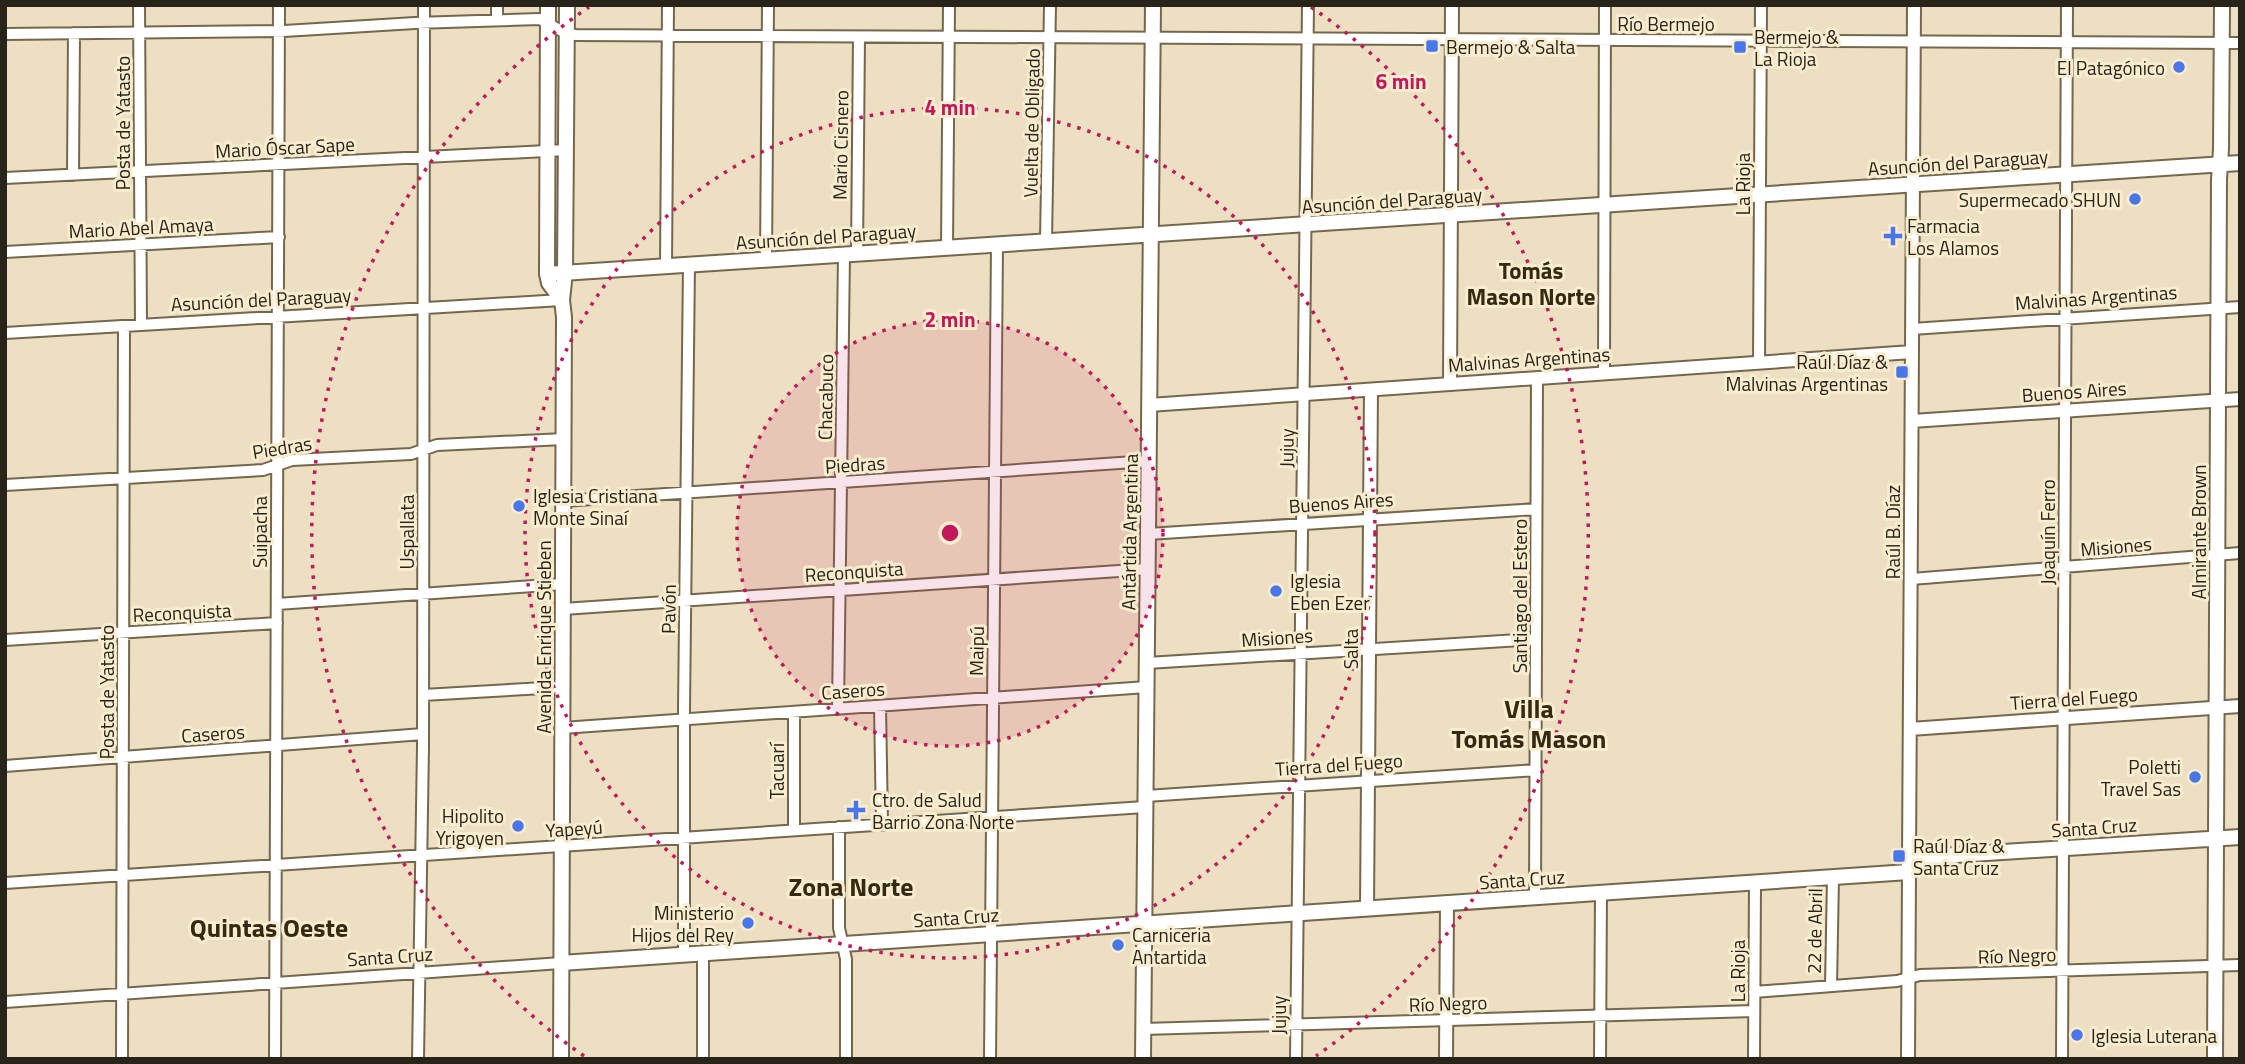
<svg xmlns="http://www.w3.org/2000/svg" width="2245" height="1064" font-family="'Titillium Web',sans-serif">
<rect width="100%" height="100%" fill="#eddfc2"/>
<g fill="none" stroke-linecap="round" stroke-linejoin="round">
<!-- minor casing -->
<g stroke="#74674d" stroke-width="14">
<path id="minor" d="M139,5L141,325
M497,20V5
M5,34L284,31L415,23L540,19L567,34L576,35L2240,43
M73,175L74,33
M5,178L566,150
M1046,241L1050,5
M947,247L949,5
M5,252L279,237
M857,253L859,37
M766,259L768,5
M666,266L668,5
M1912,329L2240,307
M5,333L562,300
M1759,362L1761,5
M1604,373L1605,5
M5,485L263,470L292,460L411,454L437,445L564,439
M563,501L1149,461
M1148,534L1536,509
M1911,579L2240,553
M277,604L563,584
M563,609L1148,569
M5,640L277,623
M1147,663L1536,639
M423,695L562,687
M880,706L882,824
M838,709L844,254
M794,712V830
M562,728L1147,687
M5,766L423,734
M1146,796L1536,770
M839,827V928L846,959V1059
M5,883L1145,807
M1535,897L1537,378
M703,953V1059
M684,954V709L689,264
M1831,986L1833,877
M1754,992L1897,981L1920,975L2240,965
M5,1002L561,963
M1143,1029L1754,1011
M122,1059L124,326
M275,1059L279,5
M418,1059L423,747L424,5
M990,1059L997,244
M1296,1059L1308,5
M1600,1059L1601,893
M1754,1059L1755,883
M2062,1059L2067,5"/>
</g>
<!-- tertiary casing -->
<g stroke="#74674d" stroke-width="16">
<path id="tertiary" d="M1450,384L1452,5
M1149,405L1912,352
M1912,421L2240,399
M1910,729L2240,706
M1909,858L1914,5
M1367,909L1371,390
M1446,1059L1447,903
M1908,1059L1909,872"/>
</g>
<!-- secondary casing -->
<g stroke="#74674d" stroke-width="18">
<path id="secondary" d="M548,5L547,274L549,283L562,300
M547,274L2240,163
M561,963L1909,872V858L2240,837
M561,1059L564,317L562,300L565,272L567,5
M1143,1059L1153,5
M2215,1059L2219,179L2221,149L2222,5"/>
</g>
<!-- minor -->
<use href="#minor" stroke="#fff" stroke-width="10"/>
<!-- tertiary -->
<use href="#tertiary" stroke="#fff" stroke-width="12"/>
<!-- secondary -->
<use href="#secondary" stroke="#fff" stroke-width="14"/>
</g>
<!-- distance rings -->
<circle cx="950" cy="533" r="213" fill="#c2185b" fill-opacity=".12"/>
<g fill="none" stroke="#c2185b" stroke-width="3.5" stroke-dasharray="3.5 7">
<circle cx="950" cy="533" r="213"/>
<circle cx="950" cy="533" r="425"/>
<path d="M584 1056A638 638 0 0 1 589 7M1311 7A638 638 0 0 1 1316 1056"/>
</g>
<!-- markers -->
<g fill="#4976e8" stroke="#faeccf" stroke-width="2.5">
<rect x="1425" y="39" width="14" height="14" rx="3.5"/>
<rect x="1733" y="40" width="14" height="14" rx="3.5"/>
<circle cx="2179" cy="67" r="7"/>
<circle cx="2135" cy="199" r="7"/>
<path d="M1889.5 225.5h7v7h7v7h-7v7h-7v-7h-7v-7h7z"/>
<rect x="1895" y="365" width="14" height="14" rx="3.5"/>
<circle cx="519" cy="506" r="7"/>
<circle cx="1276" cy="591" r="7"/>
<circle cx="2195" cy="777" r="7"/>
<path d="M852.5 799.5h7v7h7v7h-7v7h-7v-7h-7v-7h7z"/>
<circle cx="518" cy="826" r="7"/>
<rect x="1892" y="849" width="14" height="14" rx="3.5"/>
<circle cx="748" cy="923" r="7"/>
<circle cx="1118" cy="945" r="7"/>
<circle cx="2077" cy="1035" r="7"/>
</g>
<g text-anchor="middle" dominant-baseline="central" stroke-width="6" stroke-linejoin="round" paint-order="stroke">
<!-- street labels -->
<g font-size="19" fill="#292419" stroke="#faeccf">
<text x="1666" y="23">Río Bermejo</text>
<text transform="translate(122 123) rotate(-90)">Posta de Yatasto</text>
<text transform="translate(1031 123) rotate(-89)">Vuelta de Obligado</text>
<text transform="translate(840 145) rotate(-89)">Mario Cisnero</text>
<text transform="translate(285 147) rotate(-3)">Mario Óscar Sape</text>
<text transform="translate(1958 162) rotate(-4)">Asunción del Paraguay</text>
<text transform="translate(1742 184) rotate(-90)">La Rioja</text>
<text transform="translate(1392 200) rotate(-4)">Asunción del Paraguay</text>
<text transform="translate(141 227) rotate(-3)">Mario Abel Amaya</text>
<text transform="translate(826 236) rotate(-4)">Asunción del Paraguay</text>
<text transform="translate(2096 297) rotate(-4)">Malvinas Argentinas</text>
<text transform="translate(261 299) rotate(-3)">Asunción del Paraguay</text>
<text transform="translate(1529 359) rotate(-4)">Malvinas Argentinas</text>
<text transform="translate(2074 391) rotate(-4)">Buenos Aires</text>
<text transform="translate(825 397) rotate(-89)">Chacabuco</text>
<text transform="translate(282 447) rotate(-9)">Piedras</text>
<text transform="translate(1286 448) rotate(-89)">Jujuy</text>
<text transform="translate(855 464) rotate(-4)">Piedras</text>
<text transform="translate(1341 502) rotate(-4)">Buenos Aires</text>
<text transform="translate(259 532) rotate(-90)">Suipacha</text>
<text transform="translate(406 532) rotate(-90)">Uspallata</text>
<text transform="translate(1129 532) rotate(-89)">Antártida Argentina</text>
<text transform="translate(1892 532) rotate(-90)">Raúl B. Díaz</text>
<text transform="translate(2047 532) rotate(-90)">Joaquín Ferro</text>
<text transform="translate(2198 532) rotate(-90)">Almirante Brown</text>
<text transform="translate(2116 546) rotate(-5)">Misiones</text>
<text transform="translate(854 571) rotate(-4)">Reconquista</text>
<text transform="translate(1519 596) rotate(-90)">Santiago del Estero</text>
<text transform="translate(668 609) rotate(-89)">Pavón</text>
<text transform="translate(182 612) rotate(-3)">Reconquista</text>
<text transform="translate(543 637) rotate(-90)">Avenida Enrique Stieben</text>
<text transform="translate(1277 637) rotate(-4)">Misiones</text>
<text transform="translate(1350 649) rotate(-90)">Salta</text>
<text transform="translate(976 651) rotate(-89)">Maipú</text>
<text transform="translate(853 690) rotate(-4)">Caseros</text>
<text transform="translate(106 692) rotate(-90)">Posta de Yatasto</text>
<text transform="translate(2074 698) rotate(-4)">Tierra del Fuego</text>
<text transform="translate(213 733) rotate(-4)">Caseros</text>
<text transform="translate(1339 764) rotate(-4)">Tierra del Fuego</text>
<text transform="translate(776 771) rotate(-90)">Tacuarí</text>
<text transform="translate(2094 827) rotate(-4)">Santa Cruz</text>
<text transform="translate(574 828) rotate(-4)">Yapeyú</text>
<text transform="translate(1522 879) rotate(-4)">Santa Cruz</text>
<text transform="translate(956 917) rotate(-4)">Santa Cruz</text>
<text transform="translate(1814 931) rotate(-89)">22 de Abril</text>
<text transform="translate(2017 955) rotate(-2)">Río Negro</text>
<text transform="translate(390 956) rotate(-4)">Santa Cruz</text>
<text transform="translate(1737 971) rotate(-90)">La Rioja</text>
<text transform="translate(1448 1003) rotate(-2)">Río Negro</text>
<text transform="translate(1278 1015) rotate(-90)">Jujuy</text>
</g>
<!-- poi labels -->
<g font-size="19" fill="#292419" stroke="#faeccf" text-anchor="start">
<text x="1754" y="36">Bermejo &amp;<tspan x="1754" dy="22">La Rioja</tspan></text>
<text x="1446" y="46">Bermejo &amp; Salta</text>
<text x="2165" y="67" text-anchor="end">El Patagónico</text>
<text x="2121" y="199" text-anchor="end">Supermecado SHUN</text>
<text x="1907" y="225">Farmacia<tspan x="1907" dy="22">Los Alamos</tspan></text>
<text x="1888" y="361" text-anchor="end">Raúl Díaz &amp;<tspan x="1888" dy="22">Malvinas Argentinas</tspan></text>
<text x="533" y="495">Iglesia Cristiana<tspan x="533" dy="22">Monte Sinaí</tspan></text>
<text x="1290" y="580">Iglesia<tspan x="1290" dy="22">Eben Ezer</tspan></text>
<text x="2181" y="766" text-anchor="end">Poletti<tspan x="2181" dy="22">Travel Sas</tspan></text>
<text x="872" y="799">Ctro. de Salud<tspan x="872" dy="22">Barrio Zona Norte</tspan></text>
<text x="504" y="815" text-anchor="end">Hipolito<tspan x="504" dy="22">Yrigoyen</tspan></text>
<text x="1913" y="845">Raúl Díaz &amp;<tspan x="1913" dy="22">Santa Cruz</tspan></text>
<text x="734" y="912" text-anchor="end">Ministerio<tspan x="734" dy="22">Hijos del Rey</tspan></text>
<text x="1132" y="934">Carniceria<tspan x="1132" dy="22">Antartida</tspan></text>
<text x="2091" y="1035">Iglesia Luterana</text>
</g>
<!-- quarter labels -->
<g font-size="23" font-weight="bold" fill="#342911" stroke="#faeccf">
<text x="1531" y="270">Tomás<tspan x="1531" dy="26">Mason Norte</tspan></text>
</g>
<!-- district labels -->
<g font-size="26" font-weight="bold" fill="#342911" stroke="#faeccf">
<text x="1529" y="708">Villa<tspan x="1529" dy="30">Tomás Mason</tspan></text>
<text x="851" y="886">Zona Norte</text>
<text x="269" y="927">Quintas Oeste</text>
</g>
</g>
<circle cx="950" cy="533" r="10" fill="#c2185b" stroke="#faeccf" stroke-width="3.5"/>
<g font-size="21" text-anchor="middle" font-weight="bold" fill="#c2185b" stroke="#faeccf" stroke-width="6" stroke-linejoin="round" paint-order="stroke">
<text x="1401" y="89">6 min</text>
<text x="950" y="115">4 min</text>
<text x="950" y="327">2 min</text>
</g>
<!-- border -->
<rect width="2245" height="1064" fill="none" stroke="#292419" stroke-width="14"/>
</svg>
